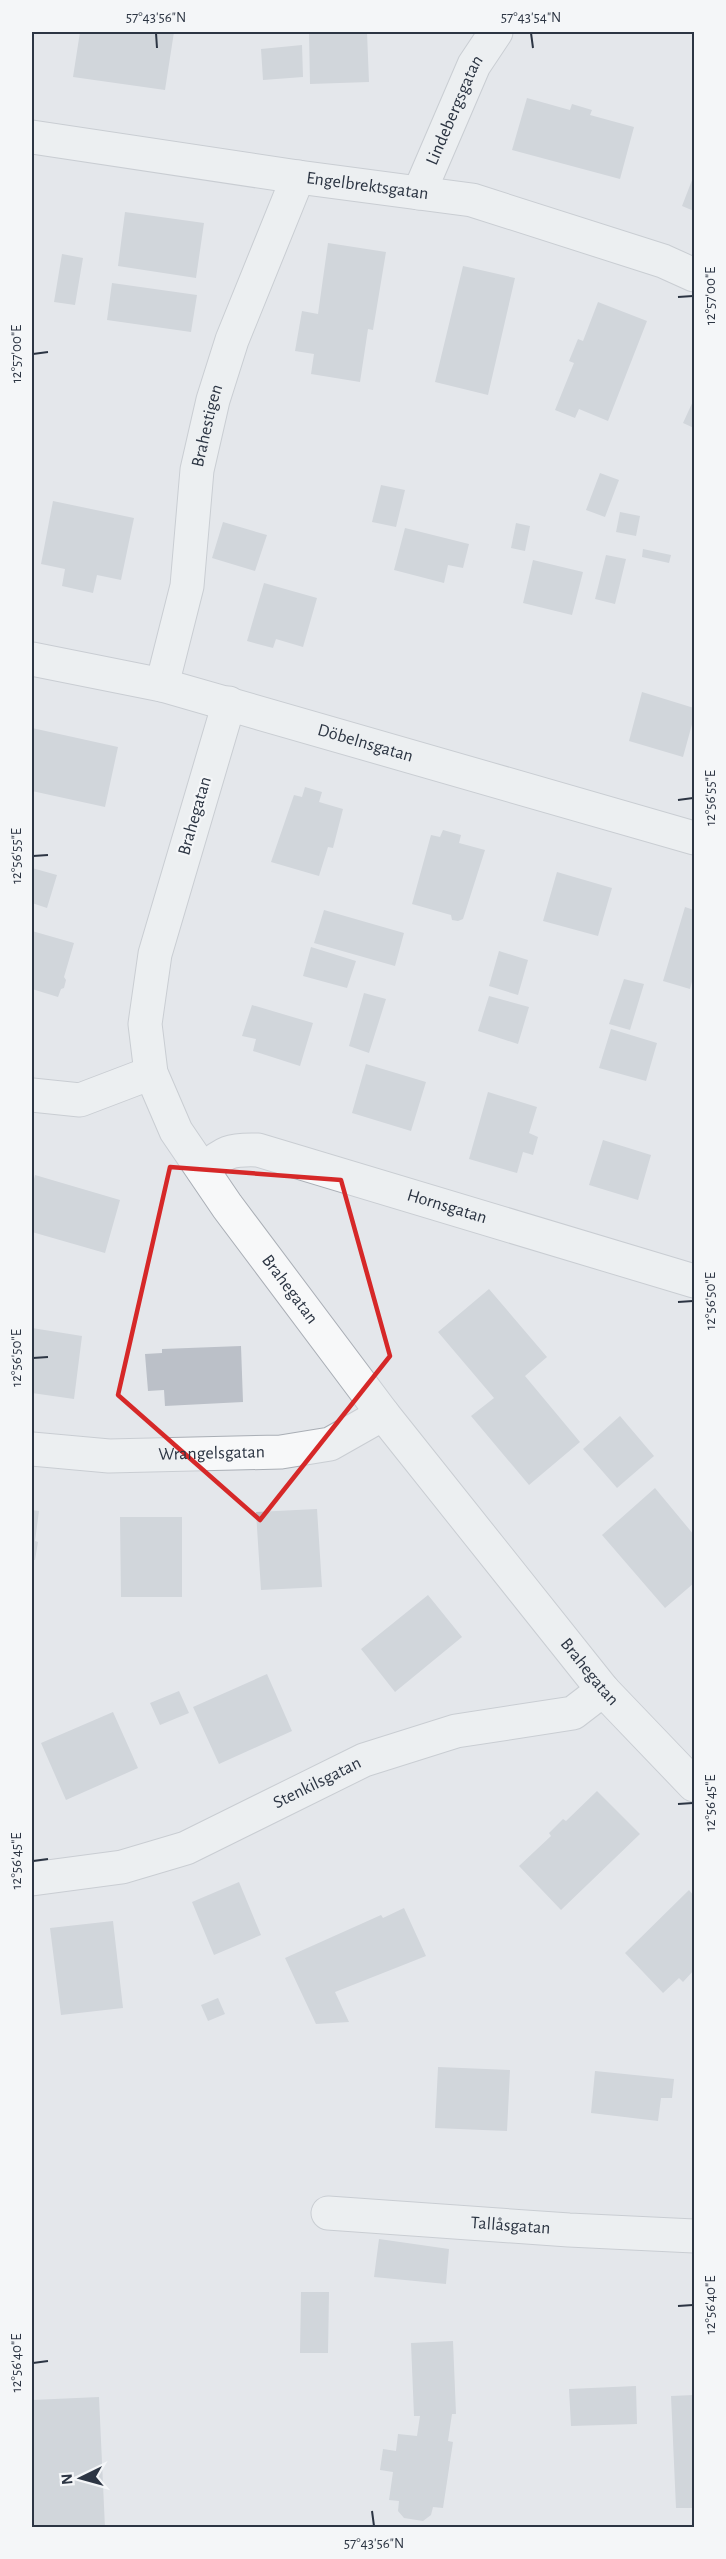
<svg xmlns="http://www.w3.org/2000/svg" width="726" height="2559" font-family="'Alegreya Sans',sans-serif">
<rect width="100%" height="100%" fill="#e4e7eb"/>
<!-- building -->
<path fill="#bbc0c8" d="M80,32H174L165,90L73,77Z
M309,32H367L369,82L310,84Z
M302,45L303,77L263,80L261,49Z
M527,98L570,110L572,104L592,110L590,115L634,127L620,179L512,150Z
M694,175V211L682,206Z
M125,212L204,223L196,278L118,266Z
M328,243L386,252L373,330L368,329L360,382L311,374L314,354L295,351L302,311L318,314Z
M62,254L83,258L75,305L54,302Z
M463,266L515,278L488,395L435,382Z
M112,283L197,295L191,332L107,320Z
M598,302L647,321L608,421L579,409L575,418L555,410L574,363L569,361L578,339L583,341Z
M694,399V428L683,423Z
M600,473L619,480L605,517L586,510Z
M381,485L405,490L396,527L372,522Z
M53,501L134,518L121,580L97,575L93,593L62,586L65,569L41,564Z
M620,512L640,516L636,536L616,532Z
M223,522L267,535L255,571L212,558Z
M516,523L530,526L525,551L511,548Z
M405,528L469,544L463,568L448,565L444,583L394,570Z
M643,549L671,555L669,563L642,557Z
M606,555L626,559L615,604L595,599Z
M533,560L583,572L572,615L523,603Z
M264,583L317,598L303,647L276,639L273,648L247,641Z
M642,692L694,708V717L683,757L629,741Z
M32,728L118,747L105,807L32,791Z
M305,787L322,792L319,802L343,809L333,848L328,847L319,876L271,862L294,795L302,797Z
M443,830L461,835L459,843L485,850L463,919L458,921L452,920L451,915L412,904L431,835L440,837Z
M32,868L57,875L47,908L32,903Z
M557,872L612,888L598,936L543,921Z
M685,907L694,910V974L690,989L663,981Z
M324,910L404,933L395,966L314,943Z
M32,931L74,943L64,977L66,980L64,988L61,989L58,997L32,989Z
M311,947L356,961L347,988L303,976Z
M499,951L528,960L518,995L489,986Z
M624,979L644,984L630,1030L609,1024Z
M364,993L386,999L369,1053L349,1046Z
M489,996L529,1007L518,1044L478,1031Z
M252,1005L313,1023L300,1066L253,1051L256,1039L242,1036Z
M611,1029L657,1043L646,1081L599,1068Z
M366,1064L426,1082L411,1131L352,1113Z
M488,1092L537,1107L529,1133L538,1137L533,1155L523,1152L517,1173L469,1159Z
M603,1140L651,1155L638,1200L589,1185Z
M35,1175L120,1200L105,1253L32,1232V1187Z
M489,1289L547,1357L525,1376L580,1442L529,1485L471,1416L494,1398L438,1332Z
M32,1328L82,1336L74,1399L32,1393Z
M241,1346L243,1402L165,1406L164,1390L148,1391L145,1354L162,1353V1349Z
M620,1416L654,1456L617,1488L583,1449Z
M655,1488L694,1535V1583L665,1608L602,1535Z
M317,1509L322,1587L261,1590L256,1512Z
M32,1510L39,1511L35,1541L38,1542L35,1560H32Z
M120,1517H182V1597H121Z
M428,1595L462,1637L395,1692L361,1649Z
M267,1674L292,1731L219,1764L193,1707Z
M179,1691L189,1713L160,1725L150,1703Z
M113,1712L138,1768L66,1800L41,1743Z
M597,1791L640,1834L561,1910L519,1866L551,1836L549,1833L563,1819L566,1821Z
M239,1882L261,1935L214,1955L192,1902Z
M689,1890L694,1896V1970L683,1982L679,1978L663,1993L625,1953Z
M404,1908L426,1956L335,1992L349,2022L316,2024L285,1958L381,1915L383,1918Z
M113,1921L123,2008L61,2015L50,1928Z
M218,1998L225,2014L208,2021L201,2005Z
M438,2067L510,2070L507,2131L435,2128Z
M595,2071L674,2079L672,2098H661L658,2121L591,2113Z
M379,2239L449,2249L446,2284L374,2277Z
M301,2292H329L328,2353H300Z
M453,2341L456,2414H452L448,2441L453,2442L443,2508L433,2507L431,2515L423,2521L404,2518L398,2511L399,2501L389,2500L393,2472L380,2470L383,2449L396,2451L398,2434L417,2436L420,2416H414L411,2343Z
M636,2386L637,2424L571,2426L569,2389Z
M694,2395V2508H676L671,2396Z
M99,2397L105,2528H32V2400Z"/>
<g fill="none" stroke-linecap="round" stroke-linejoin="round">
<!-- minor casing -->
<g stroke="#a9aeb5" stroke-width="35">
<g id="minor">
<path id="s1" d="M32,137L298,177L472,200L663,261L694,275"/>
<path id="s2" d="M419,193L474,65L496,32"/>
<path id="s3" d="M32,659L162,685L694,838"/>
<path id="s4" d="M162,685L187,586L197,470L213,400L232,340L298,177"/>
<path id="s5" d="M229,703L155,954L145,1024L151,1073L176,1131L227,1206L383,1414L603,1690L694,1785"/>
<path d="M32,1095L80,1100L151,1073"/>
<path id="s6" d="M203,1170C224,1152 230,1149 258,1150L694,1281"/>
<path id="s7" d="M32,1449L109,1456L281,1452L330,1444L383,1414"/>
<path id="s8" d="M32,1879L122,1867L186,1848L364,1760L456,1731L573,1713L603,1690"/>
<path id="s9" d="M328,2213L569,2230L694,2236"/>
</g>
</g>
<!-- minor -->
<use href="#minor" stroke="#f7f8f9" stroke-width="33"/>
</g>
<!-- marked area -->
<path d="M0 0H726V2559H0ZM170,1167L341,1180L390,1356L260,1520L118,1395Z" fill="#e4e7eb" fill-opacity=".55" fill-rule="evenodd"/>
<path fill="none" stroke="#d62828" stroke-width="4.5" stroke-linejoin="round" d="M170,1167L341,1180L390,1356L260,1520L118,1395Z"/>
<!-- ticks -->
<path fill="none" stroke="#2c3543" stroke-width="2" d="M156,33L157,48M531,33L533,48M678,297L693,296M33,354L48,352M678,800L693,798M33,856L48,855M678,1302L693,1301M33,1358L48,1357M678,1804L693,1803M33,1861L48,1859M678,2306L693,2305M33,2363L48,2361M372,2511L374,2526"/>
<g text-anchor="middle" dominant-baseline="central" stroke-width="4.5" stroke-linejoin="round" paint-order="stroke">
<!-- street labels -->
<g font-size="18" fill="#2c3543" stroke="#f4f6f8">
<text stroke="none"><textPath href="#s2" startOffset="90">Lindebergsgatan</textPath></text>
<text stroke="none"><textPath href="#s1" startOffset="339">Engelbrektsgatan</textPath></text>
<text stroke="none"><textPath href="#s4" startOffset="264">Brahestigen</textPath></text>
<text stroke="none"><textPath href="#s3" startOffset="344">Döbelnsgatan</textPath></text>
<text transform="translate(195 816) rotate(-74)">Brahegatan</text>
<text stroke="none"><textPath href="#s6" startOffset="258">Hornsgatan</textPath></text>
<text stroke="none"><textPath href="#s5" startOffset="640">Brahegatan</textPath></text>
<text stroke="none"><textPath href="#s7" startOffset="180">Wrangelsgatan</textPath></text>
<text stroke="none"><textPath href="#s5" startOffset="1126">Brahegatan</textPath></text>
<text stroke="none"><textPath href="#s8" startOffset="304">Stenkilsgatan</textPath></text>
<text stroke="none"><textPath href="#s9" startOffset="183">Tallåsgatan</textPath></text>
</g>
</g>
<!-- border -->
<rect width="726" height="2559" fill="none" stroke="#f4f6f8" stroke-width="66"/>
<!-- north arrow -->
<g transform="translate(81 2478) rotate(265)" stroke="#f4f6f8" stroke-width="4.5" paint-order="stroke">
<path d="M0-4.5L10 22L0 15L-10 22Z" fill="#2c3543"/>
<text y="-9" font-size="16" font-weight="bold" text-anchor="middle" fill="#2c3543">N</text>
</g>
<rect x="33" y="33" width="660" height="2493" fill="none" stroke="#2c3543" stroke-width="2"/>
<g font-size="15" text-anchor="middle" fill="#2c3543">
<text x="156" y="22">57°43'56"N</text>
<text x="531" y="22">57°43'54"N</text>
<text transform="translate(710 296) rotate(-90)" y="5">12°57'00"E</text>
<text transform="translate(16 354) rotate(-90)" y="5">12°57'00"E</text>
<text transform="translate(710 798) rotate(-90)" y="5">12°56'55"E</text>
<text transform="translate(16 856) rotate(-90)" y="5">12°56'55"E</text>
<text transform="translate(710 1301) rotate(-90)" y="5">12°56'50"E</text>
<text transform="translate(16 1358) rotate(-90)" y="5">12°56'50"E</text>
<text transform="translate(710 1803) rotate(-90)" y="5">12°56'45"E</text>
<text transform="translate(16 1861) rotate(-90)" y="5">12°56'45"E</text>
<text transform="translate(710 2305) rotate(-90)" y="5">12°56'40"E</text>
<text transform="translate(16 2363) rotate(-90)" y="5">12°56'40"E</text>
<text x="374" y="2548">57°43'56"N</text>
</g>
</svg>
